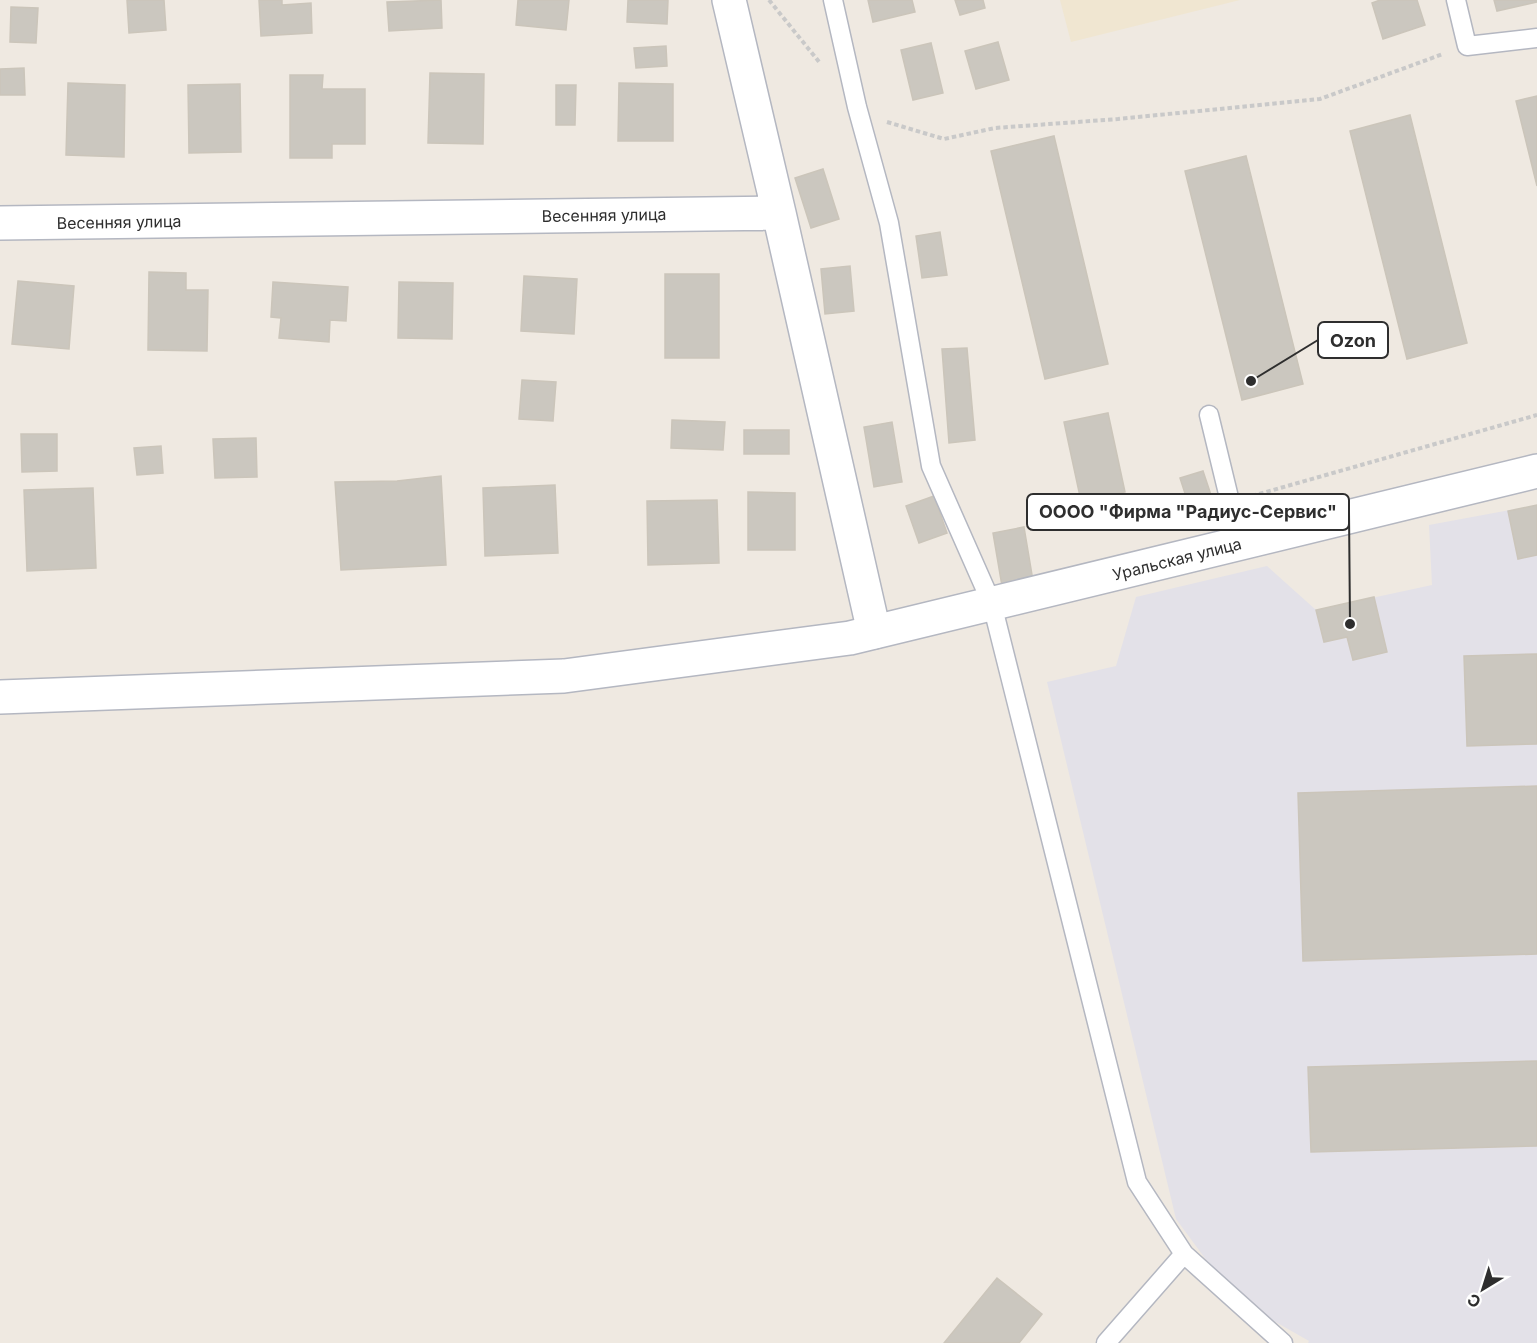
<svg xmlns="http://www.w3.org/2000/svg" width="1537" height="1343" font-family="Inter,sans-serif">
<rect width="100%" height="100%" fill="#efe9e1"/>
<!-- industrial -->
<path fill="#e3e1e8" d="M1537,505V1343H1308L1309,1341L1235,1299L1176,1219L1047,682L1116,666L1136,597L1267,566L1316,610L1432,585L1429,525Z"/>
<!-- education -->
<path fill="#f0e6d1" d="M1060,0H1240L1071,42Z"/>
<!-- building -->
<path fill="#cbc7bf" stroke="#cbc5ba" stroke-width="1.5" d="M127,0H164L166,30L129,33Z
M259,0H282V5L311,3L312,33L261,36Z
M441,0L442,28L389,31L387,2Z
M518,0H569L566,30L516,25Z
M628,0H668L667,24L627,22Z
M868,0H912L915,12L873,22Z
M955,0H983L985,8L960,15Z
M1380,0H1417L1425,25L1383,39L1372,3Z
M1494,0H1537V2L1497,11Z
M11,7L38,8L36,43L10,42Z
M998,42L1009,80L976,89L965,51Z
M931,43L943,93L913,100L901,50Z
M666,46L667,66L636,68L634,48Z
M24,68L25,95H0V69Z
M430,73L484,74L483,144L428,143Z
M290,75H323L322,89H365V144H332V158H290Z
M68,83L125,85L124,157L66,155Z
M619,83L673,84V141H618Z
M240,84L241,152L189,153L188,85Z
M556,85H576L575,125H556Z
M1537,96V186L1516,101Z
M1410,115L1467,343L1407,359L1350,131Z
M1054,136L1108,364L1045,379L991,151Z
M1246,156L1303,384L1242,400L1185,171Z
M823,169L839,219L811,228L795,178Z
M940,232L947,275L922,278L916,236Z
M850,266L854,311L825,314L821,269Z
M149,272L186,273V290H208L207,351L148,350Z
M665,274H719V358H665Z
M524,276L577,279L574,334L521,331Z
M18,281L74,286L69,349L12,344Z
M273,282L348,287L346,321L330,320L329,342L279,338L281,318L271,317Z
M399,282L453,283L452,339L398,338Z
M967,348L975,440L949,443L942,349Z
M522,380L556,382L553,421L519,419Z
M1108,413L1125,492L1081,501L1064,422Z
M672,420L725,422L723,450L671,448Z
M892,422L902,482L874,487L864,427Z
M744,430H789V454H744Z
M21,434H57V471L22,472Z
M256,438L257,477L215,478L213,439Z
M161,446L163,473L137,475L134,448Z
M1203,471L1216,510L1193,518L1180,478Z
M441,476L446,565L341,570L335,482L397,481Z
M555,485L558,553L485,556L483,488Z
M93,488L96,568L27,571L24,490Z
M748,492L795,493V550H748Z
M934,496L947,533L919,543L906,506Z
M717,500L719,563L648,565L647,501Z
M1537,505V555L1518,559L1508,511Z
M1024,527L1033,581L1002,586L993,533Z
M1374,597L1387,652L1353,660L1347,637L1324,642L1316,610Z
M1537,654V744L1467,746L1464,656Z
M1537,786V954L1303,961L1298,793Z
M1537,1061V1146L1311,1152L1308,1067Z
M997,1278L1042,1314L1019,1343H944Z"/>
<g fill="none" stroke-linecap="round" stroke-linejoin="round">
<!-- lane casing -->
<g stroke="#b4b7c1" stroke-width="21">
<path id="lane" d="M833,0L857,107L889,223L931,466L992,604L1137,1182L1184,1254L1283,1343
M1456,0L1467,46L1537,38
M1209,415L1240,543
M1106,1343L1184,1254"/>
</g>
<!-- street casing -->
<g stroke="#b4b7c1" stroke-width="36">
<path id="street" d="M729,0L779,213
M0,223L779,213L874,632"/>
</g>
<!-- secondary casing -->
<g stroke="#b4b7c1" stroke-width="36">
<path id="secondary" d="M0,697L564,676L850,638L1537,471"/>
</g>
<!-- path -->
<path stroke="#c9c9c9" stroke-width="4" stroke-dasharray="4.5 3" stroke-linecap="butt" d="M769,0L820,63
M887,122L944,139L995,128L1118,119L1320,99L1443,54
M1252,496L1537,415"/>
<!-- lane -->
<use href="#lane" stroke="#fff" stroke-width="18"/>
<!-- street -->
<use href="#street" stroke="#fff" stroke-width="33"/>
<!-- secondary -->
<use href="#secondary" stroke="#fff" stroke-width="33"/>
</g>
<g text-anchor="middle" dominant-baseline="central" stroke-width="6" stroke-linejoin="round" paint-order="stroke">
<!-- street labels -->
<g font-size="16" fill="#2e2e2e" stroke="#fff">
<text transform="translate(604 215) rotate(-1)">Весенняя улица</text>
<text transform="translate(119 222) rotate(-1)">Весенняя улица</text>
<text transform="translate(1177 559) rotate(-14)">Уральская улица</text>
</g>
</g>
<!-- callouts -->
<path fill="none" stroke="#2e2e2e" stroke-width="2" d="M1251 381L1318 340M1350 624L1349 512"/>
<g fill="#2e2e2e" stroke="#fff" stroke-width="2">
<circle cx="1251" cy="381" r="6"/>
<circle cx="1350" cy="624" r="6"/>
</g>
<g fill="#fff" stroke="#2e2e2e" stroke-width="2">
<rect x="1318" y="322" width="70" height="36" rx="6"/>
<rect x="1027" y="494" width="322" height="36" rx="6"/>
</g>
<g font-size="18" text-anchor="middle" font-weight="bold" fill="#2e2e2e">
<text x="1353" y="347">Ozon</text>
<text x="1188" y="518">ОООО "Фирма "Радиус-Сервис"</text>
</g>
<!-- north arrow -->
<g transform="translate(1483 1289) rotate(218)" stroke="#ffffff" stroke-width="4.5" paint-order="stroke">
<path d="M0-4.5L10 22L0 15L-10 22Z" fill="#2e2e2e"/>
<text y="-9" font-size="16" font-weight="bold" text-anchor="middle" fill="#2e2e2e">С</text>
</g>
</svg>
